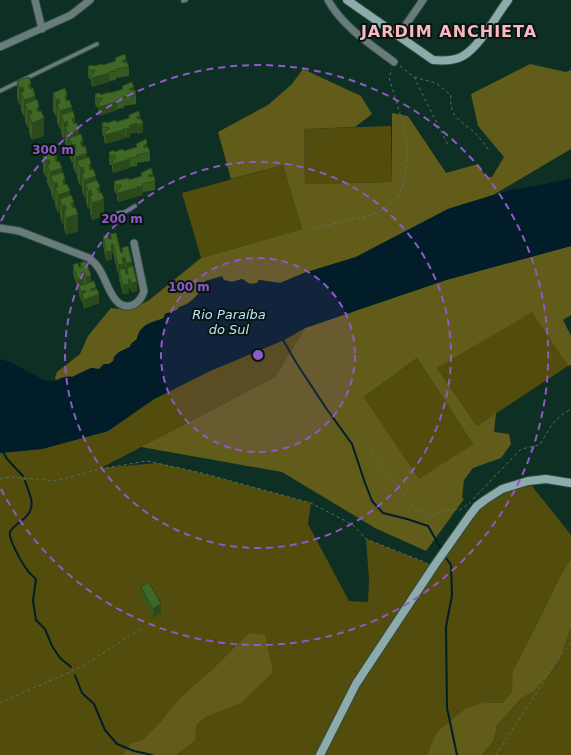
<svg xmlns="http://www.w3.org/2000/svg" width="571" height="755" font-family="'DejaVu Sans',sans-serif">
<rect width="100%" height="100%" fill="#0e3024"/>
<!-- green -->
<path fill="#524c0d" d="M391,126L392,182L305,184L304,129Z
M283,165L302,229L201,258L182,193Z
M532,311L568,366L477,426L437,368Z
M305,328L275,377L101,468L157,463L193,471L311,503L308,524L349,601L368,602L369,580L366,539L434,566L485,500L528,481L571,535V558L559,578L542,614L513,670V693L502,703L484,702L436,733L427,755H0V453L42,449L108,431L154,399L210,371L284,340Z
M417,358L473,444L419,480L364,397Z
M571,628V755H482L494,740L497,725L521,699L534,691L561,655Z"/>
<!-- forest -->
<path fill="#625c1b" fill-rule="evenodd" d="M530,64L566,72L571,70V149L493,195L448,209L356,257L304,273L280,283L259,280L257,283L250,284L242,279L232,282L224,280L199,294L186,305L179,307L177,310L165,314L164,318C152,323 140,324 137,339L131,344L130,347L119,352L114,357V361L109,364H104L99,369L91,368L72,377C68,376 60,378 56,380L55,378L57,372L80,354L88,336L111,308L128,310L148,301L201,258L302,229L283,165L231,179L218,132L268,105L292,84L303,69L361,96L372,114L355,127L304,129L305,184L392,182V113L408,116L446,173L478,164L486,177H492L504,157L478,126L471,94Z
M571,246V315L563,320L571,336V365L568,366L532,312L437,368L477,426L496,413L494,432L509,434L511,444L501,458L473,468L464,480L462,498L464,499L426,551L375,528L282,472L141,447L275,377L305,328L446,280ZM417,358L473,444L419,479L364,397Z
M571,558V628L561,655L549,674L534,691L521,699L497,725L494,740L482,755H427L436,733L465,709L484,702L502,703L512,693L513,670L542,614L559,578Z
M249,633L265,635L273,672L241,703L205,717L196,725L195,740L176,755H123L130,744L143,740L159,724L179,699L212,670Z"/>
<!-- water -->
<path fill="#011d2a" d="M571,178V246L446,280L305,328L284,340L210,371L154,399L108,431L42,449L0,453V359L10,362L44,380C47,380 51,382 54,381C59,380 65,375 72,377L91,368L99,369L104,364H109L113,361L114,357L119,352L130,347L131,344L137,339C140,324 151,323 164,318L165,314L177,310L179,307C192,304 200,293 205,281L222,276L224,280L232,282L242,279L250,284L257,283L259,280L280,283L304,273L356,257L448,209L510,190L546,184Z"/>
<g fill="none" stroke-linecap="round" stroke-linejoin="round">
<!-- stream -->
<path stroke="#011d2a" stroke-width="2" d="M283,340L297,364L326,408L352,444L365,483L372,501L383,513L407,519L428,526L440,547
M0,446L7,459L23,476
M25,481C31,497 38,509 21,521C17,524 12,528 10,532C8,539 23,565 28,571C30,574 34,577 36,579L33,601L36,620L45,629L52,646L60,658L71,667
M446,558L451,565L452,595L446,627L447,708L457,755
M75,675L82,693L94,704L105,730L117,744L134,751L152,755"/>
<!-- service casing -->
<g stroke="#2d4c41" stroke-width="5.5">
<path id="service" d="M183,1L186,0
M0,91L97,44
M118,213L125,212L135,206"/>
</g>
<!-- minor casing -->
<g stroke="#2d4c41" stroke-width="9">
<path id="minor" d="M35,0L42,29
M328,0C343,27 369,43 394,62
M398,36L423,0
M0,47L71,15L90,0
M0,228L19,231L89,258C94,262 98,266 101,272C108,284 114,312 133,305C139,302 142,298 144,291L134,243"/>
</g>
<!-- secondary casing -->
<g stroke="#2d4c41" stroke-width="10">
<path id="secondary" d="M347,0L433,60C443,61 454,61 463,56C480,46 496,16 508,0
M320,755L356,684L434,566L470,515L477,506L485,500L502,489L528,481L546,479L571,483"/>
</g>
<!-- path -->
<path stroke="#547166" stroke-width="1" stroke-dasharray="3 3" stroke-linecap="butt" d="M400,66L414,77L436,83L451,95C449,117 459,119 474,132C479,137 484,143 488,149
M414,77L448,145
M310,229L373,215L398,199L405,177L408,149L403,124L389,77L392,69
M371,451L414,508L430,516L452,509L460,510L471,502
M0,479L12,477L56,481L100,469L147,461L202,473L311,503L353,525L366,539L427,563
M473,499L521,449L540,445C548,429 555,418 571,409
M0,703L83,666L142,628
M496,755L561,655L571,642"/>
<!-- service -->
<use href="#service" stroke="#6a7b7c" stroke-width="3.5"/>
<!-- minor -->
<use href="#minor" stroke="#6a7b7c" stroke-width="7"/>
<!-- secondary -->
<use href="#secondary" stroke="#8eabab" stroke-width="8"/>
</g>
<!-- wall -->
<path fill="#365921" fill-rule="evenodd" d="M115,58L126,62L129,67V76L116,78V80L109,81V82L92,87L91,84V79H89L88,75V66H93L103,65L115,61Z
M17,81L31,89L39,112L44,136L32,140L29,133V128H28L25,121V117H24L21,110V105H19L17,98Z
M122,86L134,90L136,95V104L124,106V108L117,109V110L99,116L98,112V107H96L95,103V94L100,95L110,93L122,90Z
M53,93L67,101L100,192L104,216L92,220L90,213V208L88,209L86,202V197H84L82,190V185L80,186L77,178V174H76L73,167V162L72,163L69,155V151L68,152L65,144V139L64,140L61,133V128L60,129L57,122V117H56L53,110Z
M129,115L140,119L143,132L138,134L137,132L130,134V137L126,138L125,137L123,139L105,144L104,141V136H103L102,132V123H107L116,122L129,118Z
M136,144L147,148L150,152V161L137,163V166L130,167V168L113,173L112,170V165H110L109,161V152H114L124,151L136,147Z
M43,153L57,162L74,207L78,231L66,235L64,228V223L62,224L60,216V212L58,213L55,205V200L54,201L51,194V189L50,190L47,182V177L46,178L43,171Z
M141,173L153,177L155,181V190L143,192V195L138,196V195L136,197L118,202L117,199V194H116L114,190V181L129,180L141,176Z
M110,234L121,253L122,252V248L132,267L137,291L131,292L130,288H129V293L123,294L119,279V274H118L113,253H112V259L106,261L103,245V236L109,239H110ZM125,266L126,272H127V274H126L124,269V267Z
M80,263L91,282L96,289L99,303L84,309L82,300L81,301L79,295V289H78L73,274V265L79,267H80Z
M141,587L161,613L153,618L141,596Z"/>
<!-- shaded-wall -->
<path fill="#2c491b" d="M126,59V67L122,61Z
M109,73V82L92,87V78Z
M31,84V97L35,96V113L31,110V119L29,115V128H28V111L25,104V117H24V100L28,85Z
M23,87V96L21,93V105H19V88Z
M134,87V95L129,96V89Z
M67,95V109L72,107V125L67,121V131L65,127V139L64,140V123L61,115V128L60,129V111L65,96Z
M59,99V108L57,104V117H56V100Z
M117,102V110L99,116V107Z
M39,107V120L44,118V136L32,140V123L37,108Z
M140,116V124L143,123V132L138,134L137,123V132L130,134V137L126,138V129L129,126L136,117Z
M75,118V131L79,130V147L75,144V154L73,150V162L72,163V145L69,138V151L68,152V134L72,119Z
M125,128V137L123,139L105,144V135Z
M83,141V154L87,153V170L83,167V177L82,173V185L80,186V168L77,161V174H76V157L80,142Z
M147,144V153L143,146Z
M57,156V170L62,168V185L57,182V192L55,188V200L54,201V184L51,176V189L50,190V172L55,157Z
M130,159V168L113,173V164Z
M49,160V169L47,165V177L46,178V161Z
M91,164V177L96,176V193L91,190V200L90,196V208L88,209V191L86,184V197H84V180L89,165Z
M153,173V182L148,176Z
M65,179V192L70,191V208L65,205V214L64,211V223L62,224V206L60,199V212L58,213V195L63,180Z
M138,186V195L136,197L118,202V193Z
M143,186V195L138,196V187Z
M100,187V200L104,199V216L92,220V203L97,188Z
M74,202V215L78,214V231L66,235V218L71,203Z
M113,244V253H112V259L106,261V252L111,245Z
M125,257V266L124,267V273L119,270V274H118V265L122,258Z
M132,262V271L127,268V272H126V263Z
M84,272L83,287L79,286V289H78V280L81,273Z
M91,276V284L86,286V277Z
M130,279V288H129V293L123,294V285L128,280Z
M137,282V291L131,292V283Z
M96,287V295L99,294V303L84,309V300L82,294V300L81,301V292L85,290V299L91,289Z
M161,604V613L153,618V609Z"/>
<!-- building -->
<path fill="#3f6826" stroke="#2c491b" d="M125,54L126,59L122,61L124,63L127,62L129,67L116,69V71L109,72V73L92,78L91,75L95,72L94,70H89L88,66L92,65L93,66L102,64L103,65L116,61L115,58Z
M29,77L31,84L28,85L30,89L33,88L35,96L24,100L21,93L24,91L23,87L19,88L17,81Z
M132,82L134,87L129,89L130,90H135L136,95L123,97L124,99L116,100L117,102L99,107L98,103L102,100V98H96L95,94L100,93V95L110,92V93L123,89L122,86Z
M65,88L67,95L65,96L66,101L69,100L72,107L60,111L57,104L60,103L59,99L56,100L53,93Z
M37,99L39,107L37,108L38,112L41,111L44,118L32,123L29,115L32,114L31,110L28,111L25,104Z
M73,111L75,118L72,119L74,124L77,123L79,130L68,134L65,127L68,126L67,121L64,123L61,115Z
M139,111L140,116L136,117L138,119H141L143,123L138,125L137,123L129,126L130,128L126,129L125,128L123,130L105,135L104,132L109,129L108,127H103L102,123L106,122L107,123L116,120V122L129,118V115Z
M81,134L83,141L80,142L82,147L85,146L87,153L76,157L73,150L76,149L75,144L72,145L69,138Z
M146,139L147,144L143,146L145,148L148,147L150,152L137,155V157L130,158V159L113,164L112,161L116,158L115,155L110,156L109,152L114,150V152L123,149L124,151L137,147L136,144Z
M55,149L57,156L55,157L56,162L59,161L62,168L50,172L47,165L50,164L49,160L46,161L43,153Z
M89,157L91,164L89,165L90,170L93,169L96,176L84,180L82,173L85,172L83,167L80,168L77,161Z
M151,168L153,173L148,176L151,177L154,176L155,181L142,184L143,186L138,187V186L136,188L118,193L117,190L121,187V185H116L114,181L129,178V180L142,176L141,173Z
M63,172L65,179L63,180L64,185L67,184L70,191L58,195L55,188L58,187L57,182L54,184L51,176Z
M97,180L100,187L97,188L99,193L101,192L104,199L92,203L90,196L93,195L91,190L88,191L86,184Z
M71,195L74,202L71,203L73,208L75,207L78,214L66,218L64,211L67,210L65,205L62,206L60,199Z
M116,233L121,253L123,252L122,248L128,246L132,262L126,263L125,257L122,258L124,264L118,265L113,244L111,245L112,251L106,252L103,236L108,235L109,239H112L110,234Z
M86,261L91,276L86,277L84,272L81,273L83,278L78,280L73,265L78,263L79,267H82L80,263Z
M133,266L137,282L131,283L130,279L128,280L129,284L123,285L119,270L125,268L126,274H128L127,268Z
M94,281L96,287L91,289V291L97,289L99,294L84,300L82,294L86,292L85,290L81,292L79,286Z
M149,582L161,604L153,609L141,587Z"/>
<!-- distance rings -->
<circle cx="258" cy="355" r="97" fill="#9059c5" fill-opacity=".12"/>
<g fill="none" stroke="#9059c5" stroke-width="2" stroke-dasharray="7 5">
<circle cx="258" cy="355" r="97"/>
<circle cx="258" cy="355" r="193"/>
<path d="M1 221A290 290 0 1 1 1 489"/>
</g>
<g text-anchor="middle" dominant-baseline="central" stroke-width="4" stroke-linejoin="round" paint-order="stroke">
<!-- water labels -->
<g font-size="13" font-style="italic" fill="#b9e4fa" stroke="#071510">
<text x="229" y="314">Rio Paraíba<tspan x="229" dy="15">do Sul</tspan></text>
</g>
<!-- district labels -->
<g font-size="16" font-weight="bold" letter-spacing="1" fill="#fcb8c2" stroke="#071510">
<text x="449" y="31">JARDIM ANCHIETA</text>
</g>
</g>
<circle cx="258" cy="355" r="6" fill="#9059c5" stroke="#071510" stroke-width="2"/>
<g font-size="12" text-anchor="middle" font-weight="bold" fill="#9059c5" stroke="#071510" stroke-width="4" stroke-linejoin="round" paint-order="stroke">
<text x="53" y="154">300 m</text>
<text x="122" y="223">200 m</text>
<text x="189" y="291">100 m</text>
</g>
</svg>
